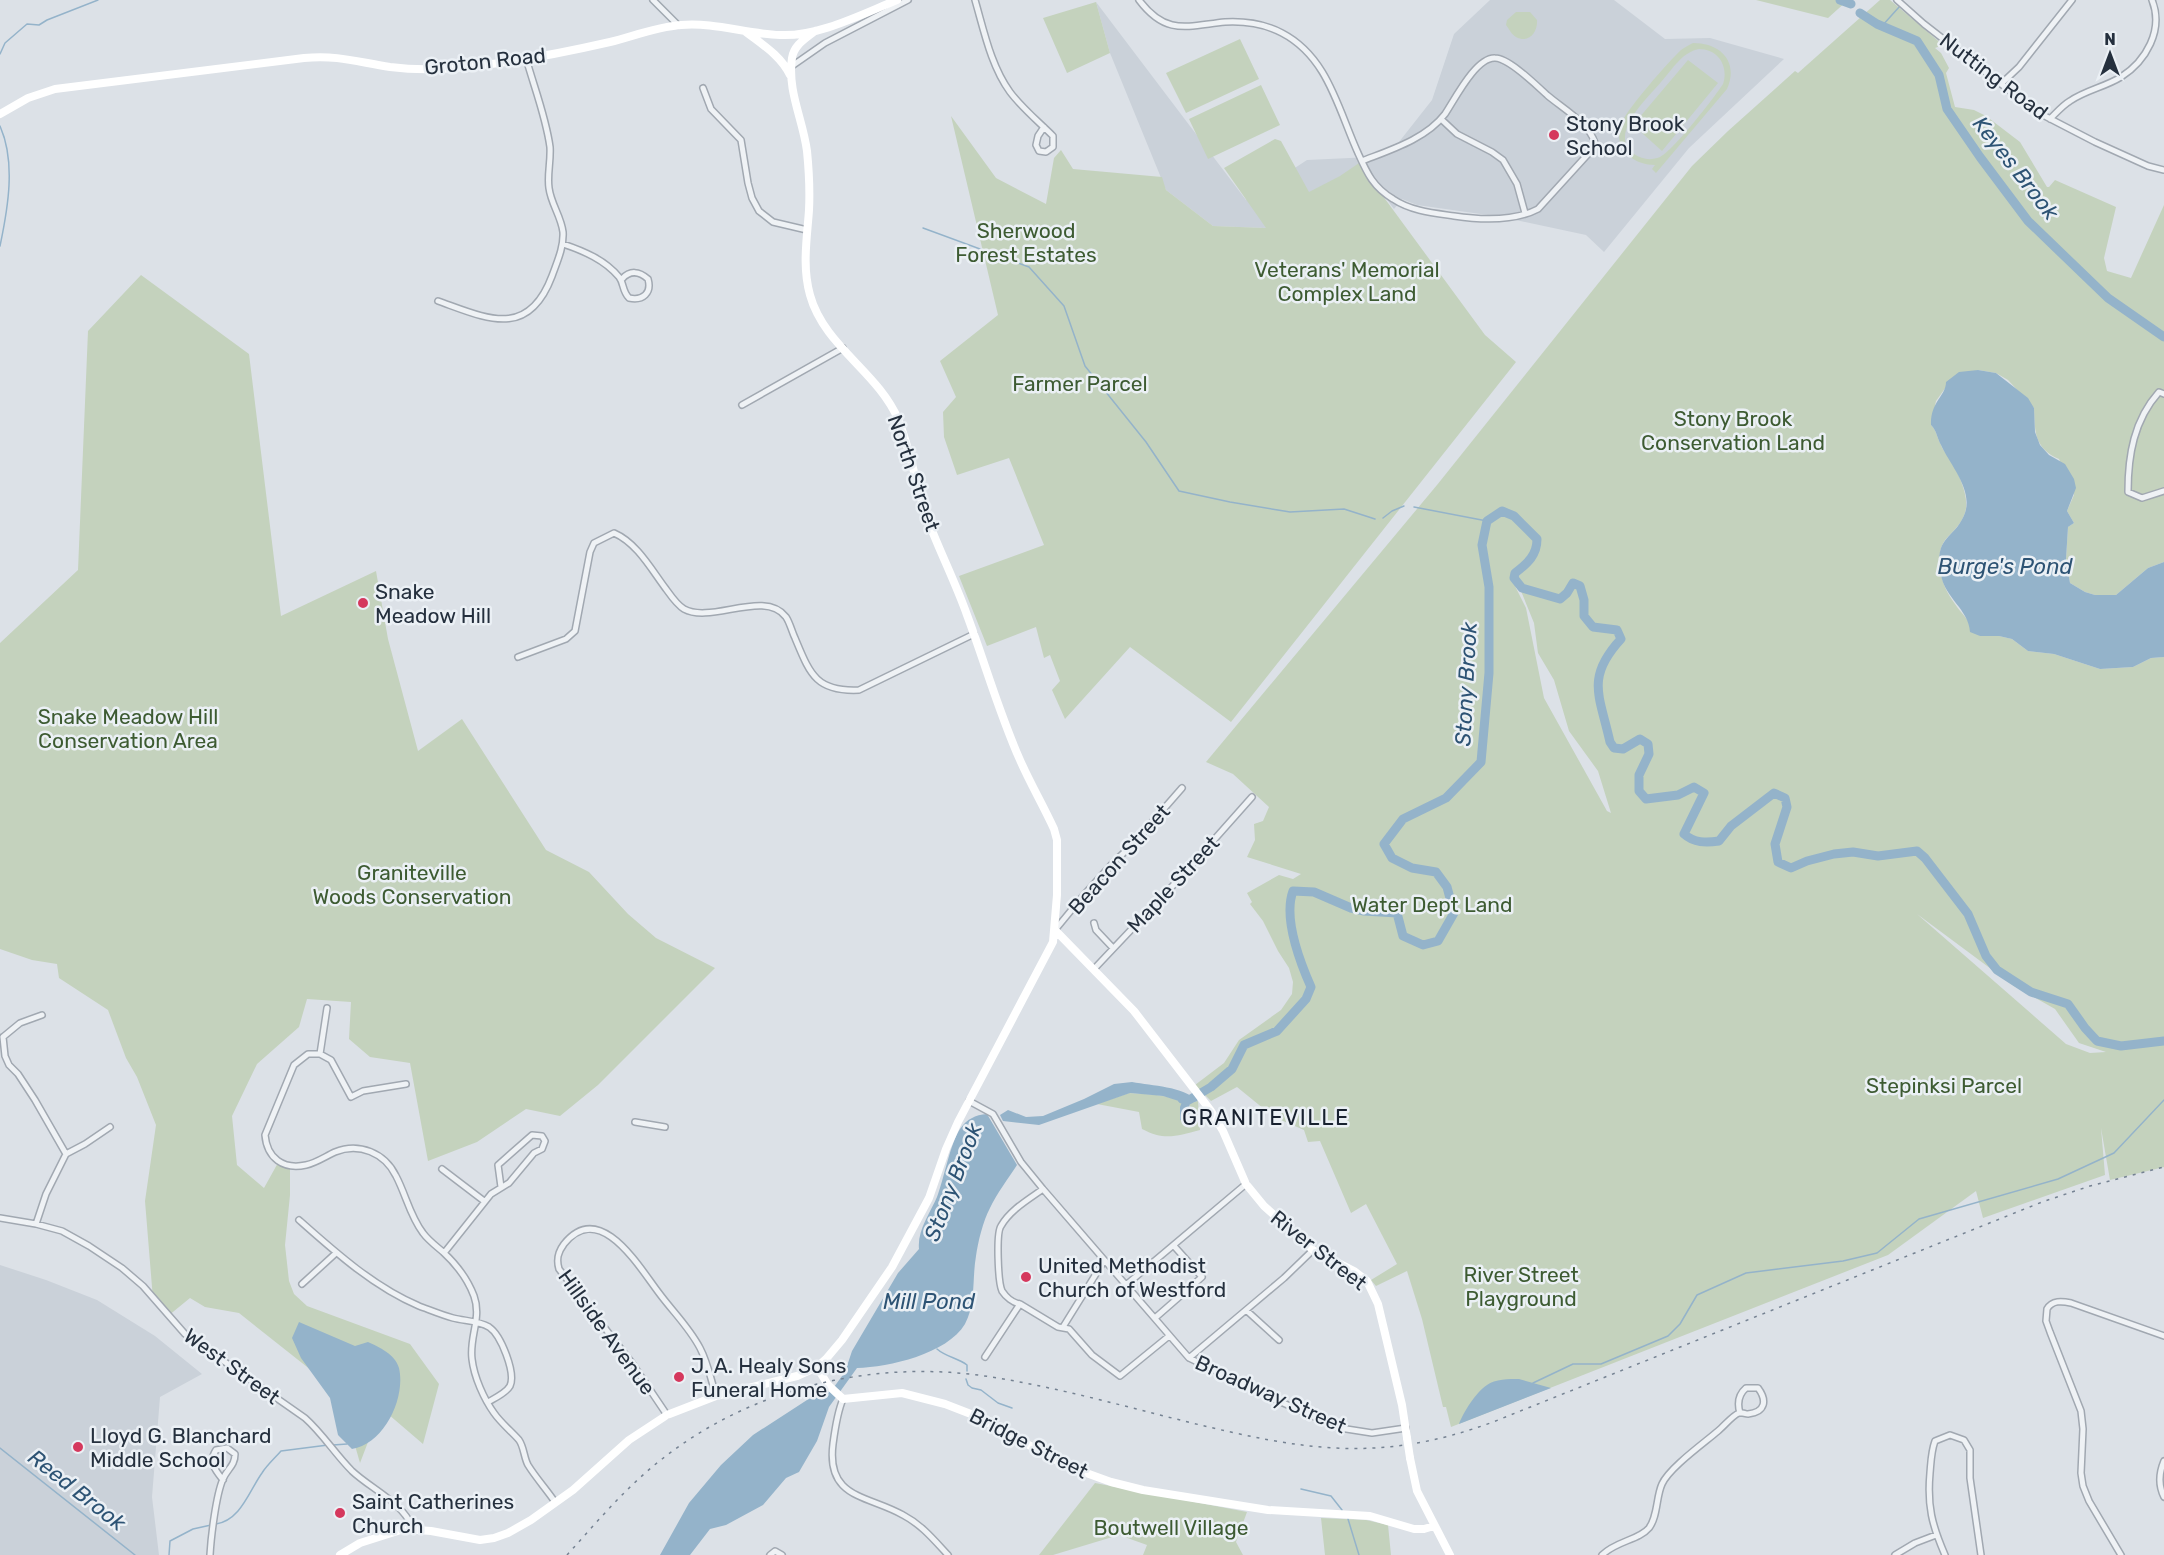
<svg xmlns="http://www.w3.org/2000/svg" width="2164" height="1555" font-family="Rubik,sans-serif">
<rect width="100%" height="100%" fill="#dce1e7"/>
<!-- built -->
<path fill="#cad1d9" d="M1490,0H1614L1665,39L1710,38L1784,59L1689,148L1604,252L1586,235L1502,217L1417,205L1402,199L1394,209L1366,172L1267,228L1213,226L1166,190L1110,53L1096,2L1246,200L1307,160L1371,157L1395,147L1432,100L1454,34Z
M0,1265L46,1280L97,1300L155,1336L202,1374L160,1397L152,1497L159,1555H0Z"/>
<!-- green -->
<path fill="#c4d2bd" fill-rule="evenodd" d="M1756,0H1848L1828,18Z
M1880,0H1890L1943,45L1935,48L1941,53L1949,68L1946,73L1955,107L1974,110L1986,116L2020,142L2047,187H2049L2055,180L2116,207L2104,258L2107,271L2131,278L2164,205V562L2148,568L2116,595H2095L2085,592L2070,583L2066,559L2068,527L2074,523L2067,511L2074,495L2059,459C2034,448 2035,432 2034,408L2008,380L1996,373L1978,370L1946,387L1936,401L1931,425C1937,431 1937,438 1941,445C1943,451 1948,455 1951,461C1959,474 1970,498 1965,513C1955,540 1934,533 1941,574C1945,598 1967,617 1980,636H1999L2012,639L2028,651L2054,654L2100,669L2133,667L2151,658L2164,657V1167L2110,1180L2101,1128L2105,1175L1983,1218L1976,1191L1888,1255L1451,1427L1446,1407H1443L1422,1319L1407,1271L1376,1286L1371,1280L1397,1264L1366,1204L1351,1213L1320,1141L1308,1142L1304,1130L1274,1117L1237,1087L1211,1101L1195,1085L1224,1063L1239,1040L1281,1010L1292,994L1293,982L1289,968L1278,951L1263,921L1250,904L1252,902L1247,893L1279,875L1293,879L1301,874L1247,857L1255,840L1254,824L1263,821L1269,807L1233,774L1206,762L1437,485L1692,166L1728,131L1795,71L1798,73ZM1515,586L1521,591L1534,623L1538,653L1554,680L1569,731L1598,771L1611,813L1607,811L1544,698L1526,608ZM1917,914L2014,986L2055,1009L2079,1043L2106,1052L2090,1053L2066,1044Z
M1096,2L1110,53L1067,73L1043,18Z
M1516,12H1530L1537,20C1538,32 1529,44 1516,37C1512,35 1509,29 1506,25L1507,20Z
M1240,39L1259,79L1186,113L1166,73Z
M1693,43C1721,43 1739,62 1727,89L1656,173L1652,169L1655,165C1632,165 1611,147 1622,122C1628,108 1669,61 1681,50C1685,47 1689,45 1693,43ZM1699,49C1718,49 1729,66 1723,84C1714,98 1673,151 1660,157C1650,161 1642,159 1634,154C1607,134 1648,98 1661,82C1672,70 1682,52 1699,49Z
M1688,60L1718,83L1662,151L1633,125Z
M1261,85L1280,125L1208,159L1189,119Z
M951,116L996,178L1046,204L1054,158L1061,150L1073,169L1162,177L1166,190L1213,226L1266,228L1224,168L1275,139L1281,141L1309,192L1340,176L1362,161L1366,173L1485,335L1516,362L1231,722L1130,647L1065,719L1052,690L1060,681L1050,655L1044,658L1036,627L987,646L959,576L1044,545L1009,458L957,475L944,437L943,412L956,397L940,361L998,315Z
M141,275L249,354L281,616L376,571L388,639L418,751L462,719L546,850L589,872L628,914L656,938L715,968L598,1085L560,1116L526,1109L477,1142L428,1161L410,1063L370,1057L349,1039L351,1002L307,999L299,1027L257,1064L232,1116L237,1165L264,1188L279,1161L290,1165V1195L285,1245L289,1281L294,1294L307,1306L410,1344L439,1384L423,1444L381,1408L360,1463L340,1393L239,1313L205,1307L190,1298L168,1316L153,1299L145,1201L156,1125L137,1077L126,1058L108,1010L59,978L57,964L32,960L0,949V643L78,570L88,331Z
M1129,1093C1148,1095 1174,1093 1189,1108L1190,1103L1198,1101L1200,1130C1176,1136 1165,1141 1142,1129L1139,1112L1097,1104Z
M1095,1483L1247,1512L1236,1542L1243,1555H1143L1147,1545L1119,1535L1053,1555H1039Z
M1321,1518L1366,1520L1388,1525L1391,1555H1325Z"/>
<!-- water -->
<path fill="#94b3ca" d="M1978,370L1996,373L2028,398L2034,408L2035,432L2040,445L2049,455L2065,464L2074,479L2076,488L2067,511L2074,523L2068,527L2066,559L2070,583L2085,592L2095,595H2116L2148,568L2164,562V657L2151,658L2133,667L2100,669L2054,654L2028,651L2012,639L1999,636H1980L1970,632C1969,610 1945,598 1941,575C1933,535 1955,540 1965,513C1973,489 1950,465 1941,445C1937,438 1937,431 1931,425C1930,402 1946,396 1946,382L1959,372Z
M1132,1082C1153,1086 1182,1086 1198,1101L1190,1103L1189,1108L1192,1118L1186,1121L1180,1120V1107L1182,1102L1163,1096L1130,1093L1039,1125L1003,1121L1000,1115L1008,1110L1026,1117L1043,1116L1084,1099L1114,1084Z
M987,1114L1017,1165C1008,1179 997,1193 990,1208C983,1221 978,1242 976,1256C972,1278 976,1304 965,1324C947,1354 889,1367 857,1368L829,1407L817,1441L799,1472L786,1478L763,1505L726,1525L710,1529L690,1555H660L689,1503L721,1465L753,1435L807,1400L834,1387L845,1372L852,1351L898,1273L919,1249C917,1231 930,1213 937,1197C944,1179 950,1144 960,1129C967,1119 975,1115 987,1114Z
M299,1322L355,1346L368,1342C379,1347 395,1354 399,1368C406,1398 384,1444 352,1449L338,1435L330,1398L301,1358L292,1338Z
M1519,1379L1551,1388L1459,1424C1463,1413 1476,1392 1487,1385C1495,1379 1509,1379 1519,1379Z"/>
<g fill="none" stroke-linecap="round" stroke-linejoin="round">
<!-- stream -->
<path stroke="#94b3ca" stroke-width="1.5" d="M1882,26L1900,6
M0,54L5,43L27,24L39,25L47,20L98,0
M0,126C16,162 8,208 0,246
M923,228L1029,267L1064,306L1085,366L1146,442L1179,491L1230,502L1290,512L1344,509L1375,519
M1414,507L1487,521
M1383,518L1392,511L1404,506
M937,1349C946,1357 958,1358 967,1365V1371
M966,1379L968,1385L972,1388L981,1390L998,1403L1012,1408
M1533,1383L1573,1364H1601L1668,1336L1680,1324L1697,1295L1746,1273L1843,1261L1877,1253L1919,1219L2058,1179L2114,1153L2164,1100
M333,1445L347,1444
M0,1448L135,1555
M1301,1489L1331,1496L1342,1510
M1348,1519L1359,1555
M216,1524C241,1520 249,1491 262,1473C267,1465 275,1458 281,1451L328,1445
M169,1555L170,1541L193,1529L211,1525"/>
<!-- river -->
<path stroke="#94b3ca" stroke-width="9" d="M1840,0L1851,4
M1860,13L1877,24L1917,41L1939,75L1947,109L1980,157L2028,221L2108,298L2164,337
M1182,1099L1189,1100L1211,1087L1232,1069L1244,1045L1277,1031L1306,999L1311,987C1300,962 1283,918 1293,891L1314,892L1351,908L1364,911L1397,913L1403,936L1423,945L1438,941L1454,913L1447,887L1436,872L1412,868L1392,858L1384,844L1403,819L1446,798L1481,762L1489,673V587L1482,545L1487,521L1502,511L1514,516L1537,539C1537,555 1528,563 1515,573L1514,578L1522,588L1560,599L1567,593L1573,583L1580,586L1584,600V616L1593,627L1617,630L1621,639C1585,678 1600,696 1610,742L1614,748L1623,749L1640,739L1648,744L1649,754L1639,775V791L1646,799L1678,795L1694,787L1704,793L1684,834C1694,843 1706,843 1719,841L1731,826L1774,793L1785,798L1787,807L1775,844L1778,862L1791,868L1807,861L1834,854L1853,852L1878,856L1917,851L1925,858L1968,914L1986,956L1997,970L2031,992L2068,1004L2085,1028L2097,1041L2121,1046L2164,1041"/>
<!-- street casing -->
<g stroke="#a1a8b1" stroke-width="8">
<path id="street" d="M653,0L678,25
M975,0C984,31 991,66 1010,92C1022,108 1039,122 1053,136V147L1046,152L1039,151L1036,145L1038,136L1044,127
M1139,0C1166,36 1187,26 1225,22C1244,21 1265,24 1282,33C1328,57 1338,109 1358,153C1367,173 1373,187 1393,199C1411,211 1433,213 1454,216C1481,220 1513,222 1538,209L1589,153L1595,143C1589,123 1562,108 1547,95C1536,85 1509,58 1495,58C1476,57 1455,99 1445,114C1426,139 1390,150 1362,161
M1897,0L1924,24L2037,112L2095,142L2148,166L2164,170
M792,66L825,43L908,0
M2002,83L2019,67L2072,0
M703,88L711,109L741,140L748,183L752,198L759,211L773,222L807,230
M1441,119L1457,134L1492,152L1503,160L1517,184L1525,213
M2050,119C2056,113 2063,105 2070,101C2086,90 2105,87 2121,77C2146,61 2164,30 2152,0
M563,244C584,251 605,260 619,277C624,283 622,291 629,298C643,301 652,293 648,279C639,271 630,270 622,279
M438,301C486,318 528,340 552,276C557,262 564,247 563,232C561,216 551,204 549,188C547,175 551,161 550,147C546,117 534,87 526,58
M2164,394L2159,392C2134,420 2128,455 2128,492L2142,498L2164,491
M742,405L843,348
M518,657L566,639L575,631L590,552L594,543L614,533C637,543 651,569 666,589C671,596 677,605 684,609C711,624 765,589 786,617C790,623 792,632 795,638C810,674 816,692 859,690L974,634
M1094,923L1096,930L1113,948
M1055,930L1083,896L1112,864L1133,844L1182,788
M1094,969L1181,877L1252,797
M3,1037L5,1056L9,1065L18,1074L35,1100L66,1154L46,1194L36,1224
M3,1037L20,1023L42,1015
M320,1054L327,1008
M406,1084L363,1091L351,1097L331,1060L320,1054H308L294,1065L265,1135C267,1158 283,1170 306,1165C316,1163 326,1156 335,1152C359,1142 385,1153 396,1176C406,1195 410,1216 423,1233C428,1240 436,1246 443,1252C456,1264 468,1280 474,1296C482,1318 469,1337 472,1359C474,1377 484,1399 494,1413C501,1423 511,1431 519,1440C524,1447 524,1458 528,1465C536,1478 547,1490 555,1502
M969,1101L993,1114L1021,1162L1043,1189L1189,1358L1274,1399L1340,1428L1372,1433L1406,1428
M635,1122L665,1127
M66,1154L85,1144L110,1127
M442,1169L484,1201
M1043,1189C1029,1199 1010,1210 1001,1226C996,1233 998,1282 1002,1291C1006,1297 1013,1303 1020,1304L1058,1327L1069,1329L1092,1355L1120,1376L1169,1336
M0,1218L36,1224L62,1231L89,1246L122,1268L143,1286L185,1334L305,1418C323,1434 335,1454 352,1471C371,1489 404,1503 413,1529
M299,1220C335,1252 374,1287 419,1306C430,1310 442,1315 453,1318C465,1321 479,1321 489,1327C501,1335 516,1373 510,1386C506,1393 495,1398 488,1402
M444,1253L491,1194L509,1183L534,1153L542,1149L545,1141L542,1136L532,1135L498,1165L501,1187
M302,1284L336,1253
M1126,1285L1246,1184
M1246,1310L1279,1340
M1155,1318L1202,1277L1174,1246
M1063,1327L1104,1261
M985,1357L1020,1304
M1189,1358L1284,1278L1313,1250
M843,1399C837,1413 835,1429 833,1444C826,1499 868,1495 903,1515C922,1525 934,1540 948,1555
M667,1415L632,1363L559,1269C556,1259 558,1252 564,1244C600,1199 639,1267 659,1293C673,1312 689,1327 700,1348C708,1363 711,1380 716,1396
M2164,1461C2159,1473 2158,1485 2164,1497
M210,1555C211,1537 216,1495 223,1479C227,1469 235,1466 235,1454L227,1448L216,1450C208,1462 215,1470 223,1480
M770,1555L775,1551L782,1555
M1602,1555C1616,1541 1639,1540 1649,1528C1658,1516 1656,1497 1662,1484C1669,1468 1704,1443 1718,1431C1724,1426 1733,1415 1739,1413C1742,1412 1745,1414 1748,1414C1766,1412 1767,1400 1758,1388H1746C1738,1395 1737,1403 1740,1413
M1895,1555L1915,1543L1936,1535
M1945,1555C1932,1525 1927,1506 1930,1473C1931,1462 1931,1452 1935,1441L1950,1435L1964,1440L1970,1450V1478L1981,1555
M2121,1555L2089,1501L2083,1486L2081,1473L2083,1429L2081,1411L2050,1332L2046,1321L2047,1309C2052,1300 2062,1301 2071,1303L2164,1336"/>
</g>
<!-- street -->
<use href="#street" stroke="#eff2f5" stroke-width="5"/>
<!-- secondary -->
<path stroke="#fff" stroke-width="8" d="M746,32C763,45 781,56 790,75
M0,114L28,98L55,89L304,58C339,55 357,62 390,67C414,70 438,70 463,67C512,63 562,53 610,42C634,36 656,27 681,25C714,22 747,34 780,35C818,37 862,14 897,0
M1055,930L1134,1011L1211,1111L1223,1131L1246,1184L1264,1206L1313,1250L1354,1271L1367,1281L1378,1304L1402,1405L1407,1438
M817,1367L828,1385L843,1399L902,1393L945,1404L976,1416L1067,1466L1111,1482L1143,1490L1268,1510L1370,1516L1414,1529H1424L1434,1526
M1410,1458L1417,1491L1450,1555
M340,1555L360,1543L404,1529L431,1531L480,1540L494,1538L508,1533L531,1520L573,1490L629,1440L667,1415L716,1396L797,1376L817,1367L826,1359L842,1340L892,1267L929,1198L946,1149L958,1122L1053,942L1057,895V840L1054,829C1043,805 1030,783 1020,760C999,713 985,663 967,615C956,584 941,554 929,523C916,490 912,453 898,419C878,372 824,346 810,295C802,266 807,239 809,210C810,190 809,171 807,151C803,120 787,90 792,58C794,45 805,39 815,31"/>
<!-- rail -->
<path stroke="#758292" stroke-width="1.5" stroke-dasharray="3 6" stroke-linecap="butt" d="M567,1555C597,1522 626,1487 662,1459C751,1389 867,1361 978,1375C1049,1385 1119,1405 1188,1422C1303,1450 1379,1464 1493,1422L2042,1202L2090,1186L2164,1167"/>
<!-- secondary-bridge -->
<path stroke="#fff" stroke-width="8" d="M1407,1438L1410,1458"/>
</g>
<!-- markers -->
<g fill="#d5385d" stroke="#ebf0f5" stroke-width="2">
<circle cx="1554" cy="135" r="6"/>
<circle cx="363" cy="603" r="6"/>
<circle cx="1026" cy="1277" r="6"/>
<circle cx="679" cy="1377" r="6"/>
<circle cx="78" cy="1447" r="6"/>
<circle cx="340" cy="1513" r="6"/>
</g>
<g text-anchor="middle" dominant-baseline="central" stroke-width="5" stroke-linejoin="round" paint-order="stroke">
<!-- street labels -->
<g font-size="21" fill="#25303e" stroke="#ebf0f5">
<text transform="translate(485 61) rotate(-6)">Groton Road</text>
<text transform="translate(1994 76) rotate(37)">Nutting Road</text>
<text transform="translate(914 473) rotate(71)">North Street</text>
<text transform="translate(1119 859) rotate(-48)">Beacon Street</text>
<text transform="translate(1173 884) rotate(-47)">Maple Street</text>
<text transform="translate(1319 1250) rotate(38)">River Street</text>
<text transform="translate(607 1332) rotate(54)">Hillside Avenue</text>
<text transform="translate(232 1366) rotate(36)">West Street</text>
<text transform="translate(1271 1394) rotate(24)">Broadway Street</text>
<text transform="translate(1029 1443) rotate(27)">Bridge Street</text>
</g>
<!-- poi labels -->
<g font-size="21" fill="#25303e" stroke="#ebf0f5" text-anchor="start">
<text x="1566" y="123">Stony Brook<tspan x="1566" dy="24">School</tspan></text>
<text x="375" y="591">Snake<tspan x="375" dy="24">Meadow Hill</tspan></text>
<text x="1038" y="1265">United Methodist<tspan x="1038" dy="24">Church of Westford</tspan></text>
<text x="691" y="1365">J. A. Healy Sons<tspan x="691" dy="24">Funeral Home</tspan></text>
<text x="90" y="1435">Lloyd G. Blanchard<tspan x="90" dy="24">Middle School</tspan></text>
<text x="352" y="1501">Saint Catherines<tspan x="352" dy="24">Church</tspan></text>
</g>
<!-- park labels -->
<g font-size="21" fill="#3d5b32" stroke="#ebf0f5">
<text x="1026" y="230">Sherwood<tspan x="1026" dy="24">Forest Estates</tspan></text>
<text x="1347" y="269">Veterans' Memorial<tspan x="1347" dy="24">Complex Land</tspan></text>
<text x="1080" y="383">Farmer Parcel</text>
<text x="1733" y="418">Stony Brook<tspan x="1733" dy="24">Conservation Land</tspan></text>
<text x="128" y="716">Snake Meadow Hill<tspan x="128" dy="24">Conservation Area</tspan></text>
<text x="412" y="872">Graniteville<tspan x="412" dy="24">Woods Conservation</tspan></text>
<text x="1432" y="904">Water Dept Land</text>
<text x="1944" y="1085">Stepinksi Parcel</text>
<text x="1521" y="1274">River Street<tspan x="1521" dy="24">Playground</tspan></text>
<text x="1171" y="1527">Boutwell Village</text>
</g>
<!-- water labels -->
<g font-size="22" font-style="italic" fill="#2d5374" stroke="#ebf0f5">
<text transform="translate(2016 168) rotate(52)">Keyes Brook</text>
<text x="2005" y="566">Burge's Pond</text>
<text transform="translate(1466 684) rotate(-87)">Stony Brook</text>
<text transform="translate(953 1182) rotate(-69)">Stony Brook</text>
<text x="929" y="1301">Mill Pond</text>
<text transform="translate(77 1490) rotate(38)">Reed Brook</text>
</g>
<!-- neighbourhood labels -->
<g font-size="22" letter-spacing="1.5" fill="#18212f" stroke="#ebf0f5">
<text x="1266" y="1117">GRANITEVILLE</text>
</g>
</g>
<!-- north arrow -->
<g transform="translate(2110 54)" stroke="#ebf0f5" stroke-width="4.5" paint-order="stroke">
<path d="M0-4.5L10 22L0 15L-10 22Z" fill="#25303e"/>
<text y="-9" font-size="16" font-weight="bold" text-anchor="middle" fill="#25303e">N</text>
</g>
</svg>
